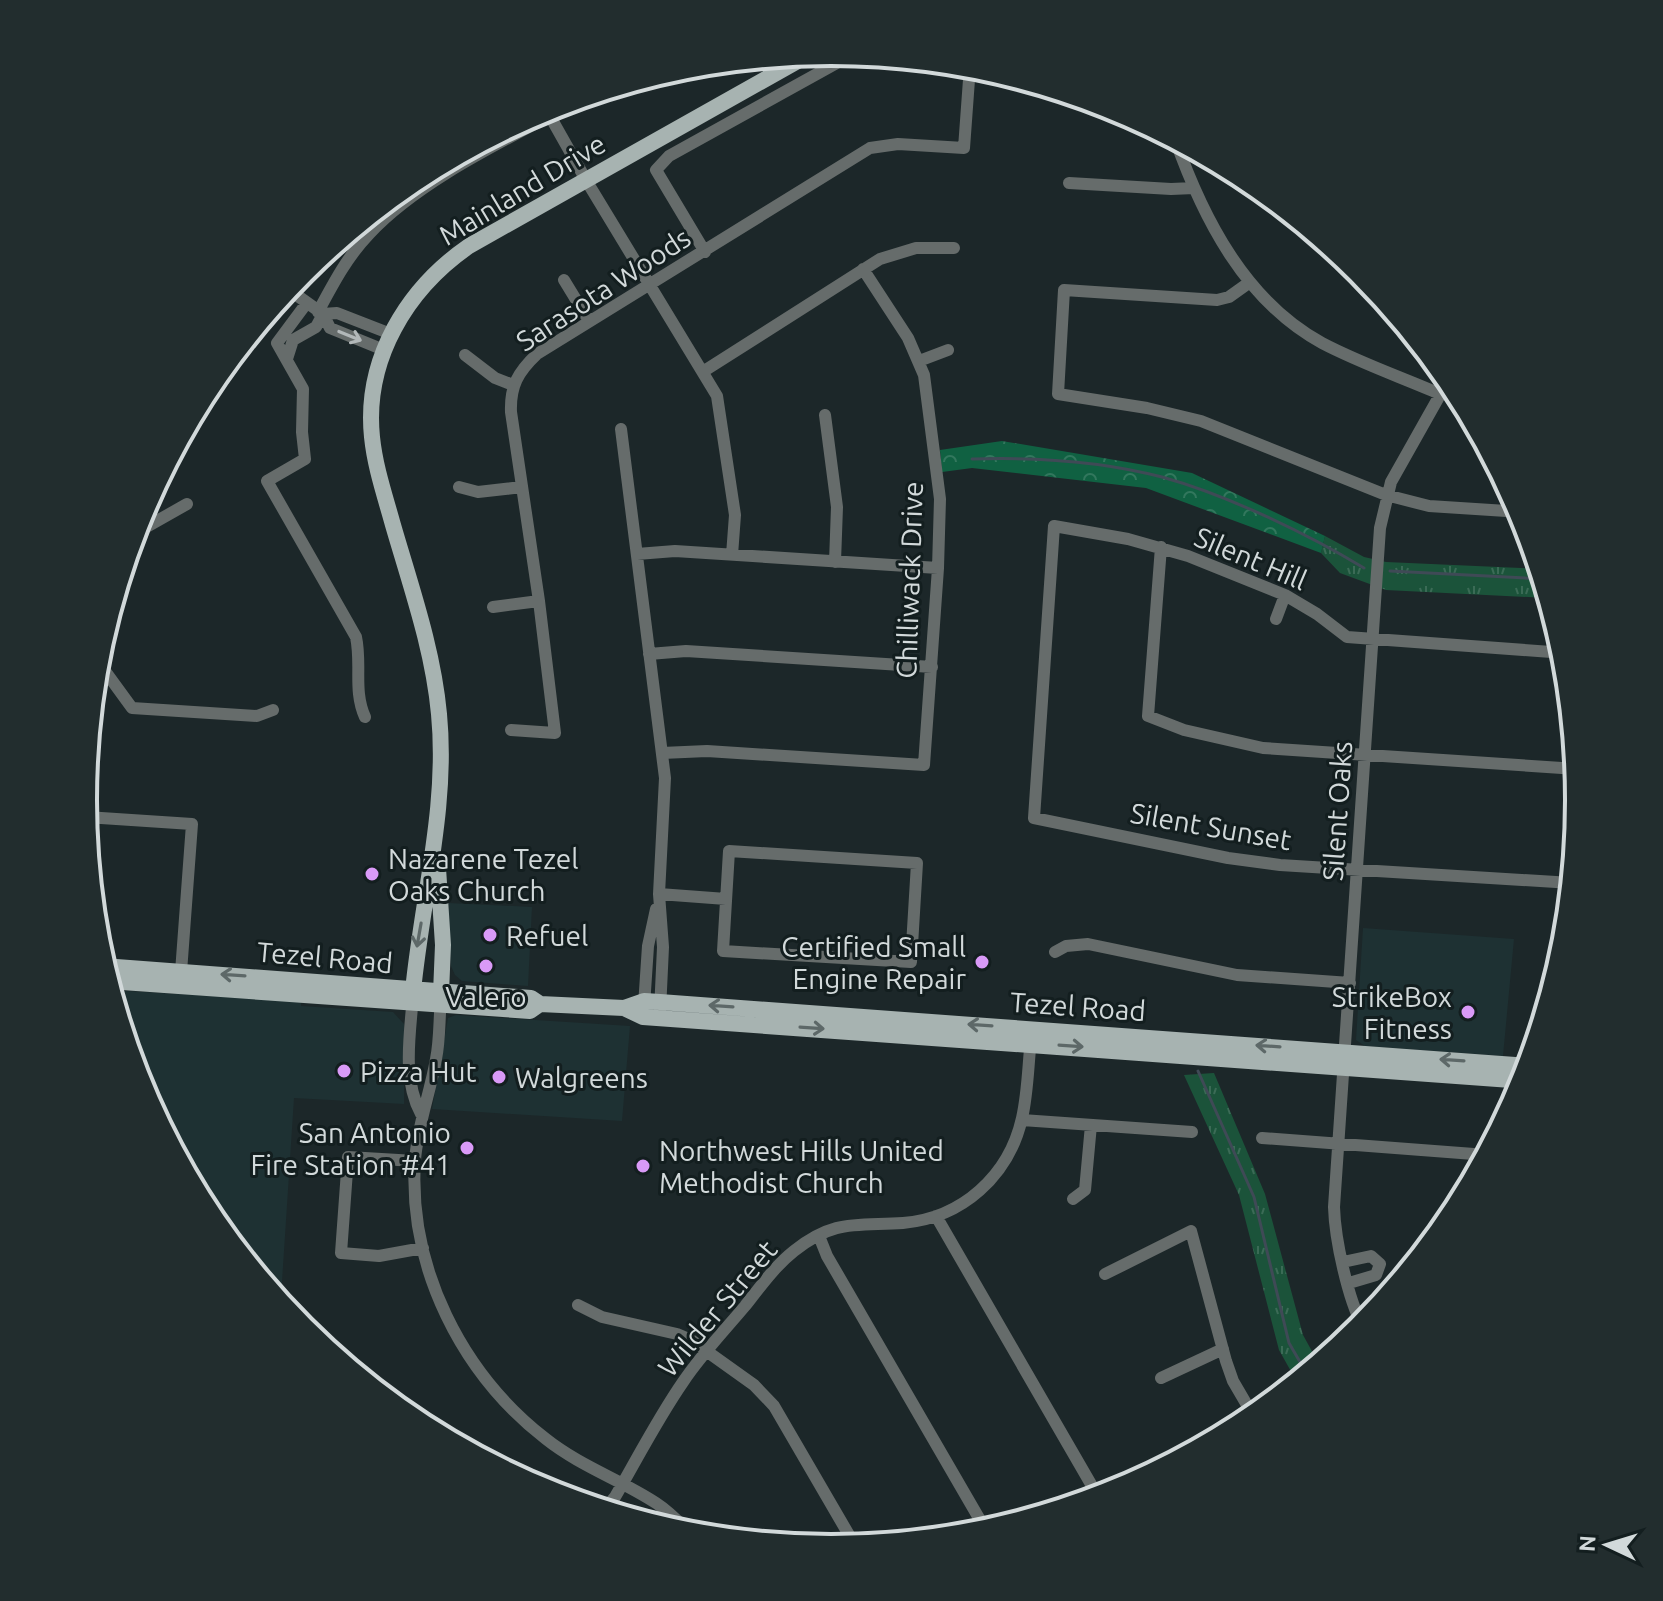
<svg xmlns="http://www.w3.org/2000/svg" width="1663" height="1601" font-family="Ubuntu,sans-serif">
<defs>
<pattern id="grass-tufts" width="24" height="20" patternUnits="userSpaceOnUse" patternTransform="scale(2)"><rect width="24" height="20" fill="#1b533a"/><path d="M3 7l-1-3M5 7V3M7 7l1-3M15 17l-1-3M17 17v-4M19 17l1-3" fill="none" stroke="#3b6b56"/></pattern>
<pattern id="forest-crowns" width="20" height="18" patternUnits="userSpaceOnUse" patternTransform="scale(2)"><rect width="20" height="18" fill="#106142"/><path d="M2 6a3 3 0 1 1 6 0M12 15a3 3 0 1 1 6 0" fill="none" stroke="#32775d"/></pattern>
</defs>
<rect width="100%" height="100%" fill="#1c2729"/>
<!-- built -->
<path fill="#1e3133" d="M448,903L532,907L528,986L462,981L455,975L451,966Z
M1363,928L1514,939L1503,1056L1365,1046L1356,1040Z
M111,990L301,1001V1006L393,1012L404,1024V1104L294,1098L281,1297L275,1296L209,1216L140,1087Z
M456,1015L630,1026L622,1121L432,1109L448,1018Z"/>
<!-- grass -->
<path fill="url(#grass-tufts)" d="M1325,536L1364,557L1386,562L1540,569L1548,598L1386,590L1340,573L1321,553Z
M1214,1073L1265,1194L1303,1335L1319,1364L1297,1382L1279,1350L1239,1195L1184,1075Z"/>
<!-- forest -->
<path fill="url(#forest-crowns)" d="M1002,441L1192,473L1325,536L1321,553L1146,488L972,468L942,472L940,450Z"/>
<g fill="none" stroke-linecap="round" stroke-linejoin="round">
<!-- stream -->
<path stroke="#3f4a56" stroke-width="3" d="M972,459C1035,457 1101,461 1162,477C1227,495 1306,533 1364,568
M1390,571L1543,579
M1198,1071L1254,1197L1289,1343L1307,1374"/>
<!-- minor -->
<path stroke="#666c6b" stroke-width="12" d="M546,109L586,180L717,396L735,515L732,555
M1175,139C1203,218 1245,301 1322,343C1360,363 1401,377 1440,394
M1069,183L1171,189L1194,188
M705,252L656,170L669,156L853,54
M564,280L589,321
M1250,282L1229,297L1217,300L1064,290L1058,394L1147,408L1201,421L1386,495L1429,506L1522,512
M288,289L323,314L330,328L384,350
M306,304L277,343L303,389L302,432L305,459L267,481L356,637C362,665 353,690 365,717
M318,312C333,284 347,257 369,234C423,176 517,135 587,96
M323,314L337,313L391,334
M465,355L495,378L513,385
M287,359L293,340L316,327L323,314
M919,361L948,350
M704,371L880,259L916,248H954
M825,415L837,507L835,562
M621,429L665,778L659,894L663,947L660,1011
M459,487L478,492L522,487
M134,534L187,504
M1161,547L1148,716L1184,730L1263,748L1577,769
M637,554L675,551L938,568
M493,607L539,601
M1276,619L1285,595
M1565,653L1347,637L1317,614L1285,595L1188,556L1128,539L1054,526L1034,818L1228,858L1280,865L1572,883
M649,654L686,651L932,667
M97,660L132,708L257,716L273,710
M511,730L555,733L539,601L511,412C510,386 518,372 537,354L870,148L898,144L964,148L970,66
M662,753L707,751L924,765L938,568L940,499L924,375L908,338L863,269
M85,825L86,817L192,824L181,972
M729,851L917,863L911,962L723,951Z
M659,894L726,899
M1055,952L1066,946L1088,944L1237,975L1350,983
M413,996C410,1034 402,1079 421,1114
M441,999C439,1019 440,1040 436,1059C430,1094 418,1123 415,1160C408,1268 462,1374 546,1439C580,1466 621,1480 656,1503C670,1512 681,1524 692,1535
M644,1006L648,946L656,909
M1022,1120L1192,1132
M1262,1138L1487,1155
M415,1161L348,1157L341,1253L379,1256L423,1248
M1073,1199L1085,1190L1091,1125
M936,1216L1099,1498
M819,1236L827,1256L987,1532
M1343,1262L1371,1256L1380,1264L1376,1275L1349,1283
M1105,1274L1191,1231L1226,1361L1233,1381L1254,1417
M578,1305L602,1317L677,1334L691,1340L754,1385L774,1406L856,1547
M1363,1327C1348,1299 1335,1240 1334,1207L1380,528L1391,482L1449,379
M1161,1378L1223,1349
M604,1510L615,1497C637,1459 658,1418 683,1382C701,1355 724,1331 745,1306C760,1287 775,1266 794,1251C834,1219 856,1226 903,1223C962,1218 1009,1176 1022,1118C1028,1092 1028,1065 1031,1039"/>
<!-- major -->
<path stroke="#a7b3b1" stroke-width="16" d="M438,868L443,945L441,993
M103,966L531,998L540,1004L624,1008L643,1017L1525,1081
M108,981L530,1011L540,1004
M413,991C422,898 448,807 439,714C433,649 411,587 393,525C385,496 375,467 372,437C364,359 407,289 469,246L810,54
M624,1008L644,1001L660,1002L1529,1066"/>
</g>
<!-- one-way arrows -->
<defs><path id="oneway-shaft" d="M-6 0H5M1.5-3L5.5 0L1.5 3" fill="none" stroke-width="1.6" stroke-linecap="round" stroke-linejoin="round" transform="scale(2)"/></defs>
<use stroke="#b2b8b9" href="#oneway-shaft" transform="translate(350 336) rotate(22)"/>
<g stroke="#5d6868">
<use href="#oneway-shaft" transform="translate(419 935) rotate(100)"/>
<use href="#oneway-shaft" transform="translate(233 975) rotate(-176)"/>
<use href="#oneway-shaft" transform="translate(721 1006) rotate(-176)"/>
<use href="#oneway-shaft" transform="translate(980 1025) rotate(-176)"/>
<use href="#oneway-shaft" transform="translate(812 1028) rotate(4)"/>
<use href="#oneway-shaft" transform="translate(1071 1046) rotate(4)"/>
<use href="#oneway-shaft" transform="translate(1268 1046) rotate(-176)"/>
<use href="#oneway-shaft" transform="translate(1452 1060) rotate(-176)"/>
</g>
<!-- markers -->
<g fill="#d99af7" stroke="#131e1f" stroke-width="3">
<circle cx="372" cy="874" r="8"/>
<circle cx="490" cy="935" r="8"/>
<circle cx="982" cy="962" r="8"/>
<circle cx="486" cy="966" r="8"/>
<circle cx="1468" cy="1012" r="8"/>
<circle cx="344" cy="1071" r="8"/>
<circle cx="499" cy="1077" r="8"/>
<circle cx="467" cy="1148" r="8"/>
<circle cx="643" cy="1166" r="8"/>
</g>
<g text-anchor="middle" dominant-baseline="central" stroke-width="6" stroke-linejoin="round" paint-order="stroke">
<!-- street labels -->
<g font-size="28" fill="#d2d9da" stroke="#131e1f">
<text transform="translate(522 189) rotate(-31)">Mainland Drive</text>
<text transform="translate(603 289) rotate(-33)">Sarasota Woods</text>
<text transform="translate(1251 558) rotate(23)">Silent Hill</text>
<text transform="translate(909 580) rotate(-88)">Chilliwack Drive</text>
<text transform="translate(1337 811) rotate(-86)">Silent Oaks</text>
<text transform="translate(1211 826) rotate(10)">Silent Sunset</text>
<text transform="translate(325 957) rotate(5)">Tezel Road</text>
<text transform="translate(1078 1006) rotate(4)">Tezel Road</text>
<text transform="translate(717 1308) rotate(-50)">Wilder Street</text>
</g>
<!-- poi labels -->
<g font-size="28" fill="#d2d9da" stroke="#131e1f" text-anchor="start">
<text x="388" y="858">Nazarene Tezel<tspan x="388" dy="32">Oaks Church</tspan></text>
<text x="506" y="935">Refuel</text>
<text x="966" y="946" text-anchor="end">Certified Small<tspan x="966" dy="32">Engine Repair</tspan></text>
<text x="486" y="996" text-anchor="middle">Valero</text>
<text x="1452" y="996" text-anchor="end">StrikeBox<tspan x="1452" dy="32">Fitness</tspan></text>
<text x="360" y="1071">Pizza Hut</text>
<text x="515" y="1077">Walgreens</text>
<text x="451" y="1132" text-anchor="end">San Antonio<tspan x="451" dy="32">Fire Station #41</tspan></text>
<text x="659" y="1150">Northwest Hills United<tspan x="659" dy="32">Methodist Church</tspan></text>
</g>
</g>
<!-- crop -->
<path d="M0 0H1663V1601H0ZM97 800a734 734 0 1 1 1468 0a734 734 0 1 1-1468 0Z" fill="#222d2e" fill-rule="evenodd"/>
<path fill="none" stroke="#d2d9da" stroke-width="4" d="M97 800a734 734 0 1 1 1468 0a734 734 0 1 1-1468 0Z"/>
<!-- north arrow -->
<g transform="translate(1607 1545) rotate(274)" stroke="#131e1f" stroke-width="6" paint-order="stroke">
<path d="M0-6L14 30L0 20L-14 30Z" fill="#d2d9da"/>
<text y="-12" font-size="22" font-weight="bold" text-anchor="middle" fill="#d2d9da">N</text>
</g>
</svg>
